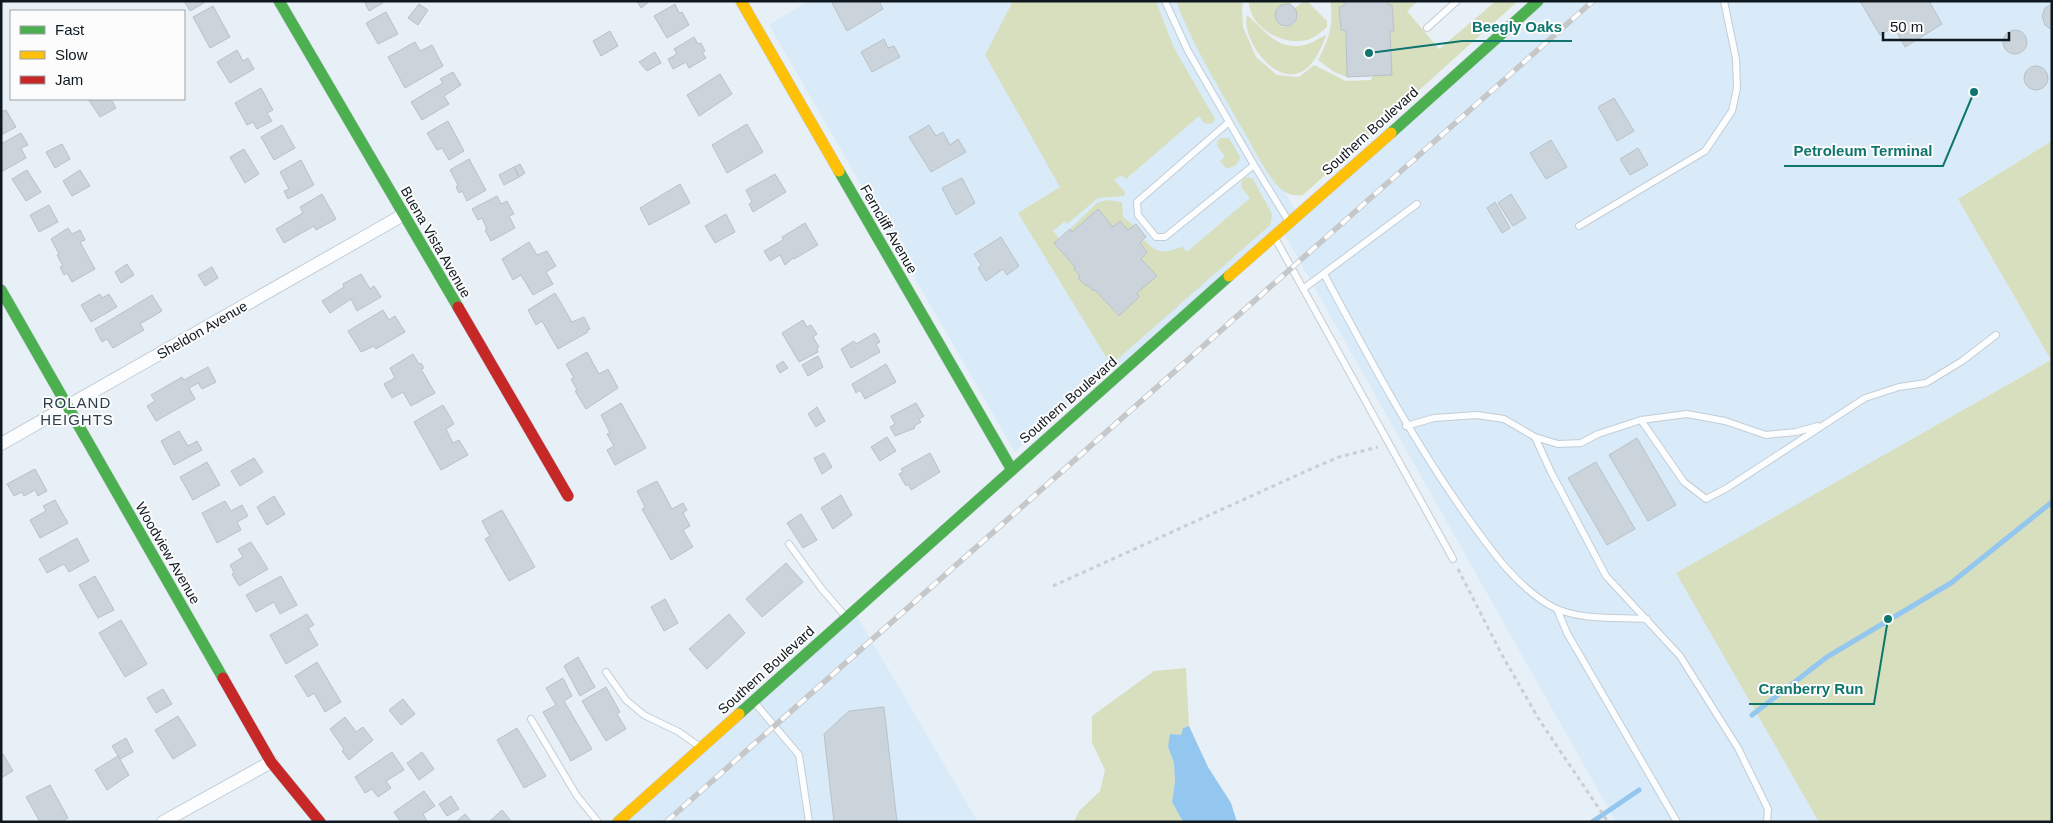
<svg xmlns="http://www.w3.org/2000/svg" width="2053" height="823" font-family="Helvetica,sans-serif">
<rect width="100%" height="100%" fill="#e8f0f7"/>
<!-- built -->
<path fill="#d9eaf9" d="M808,1H1178L1298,215L1538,1H2052V141L1958,199L2051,360L1677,573L1819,822H1616L1282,230L1118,376L1111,366L1015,452L769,25Z
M854,611L978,822H618Z"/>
<!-- green -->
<path fill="#d8dfbe" d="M1013,1H1156L1174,48L1215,119L1212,124L1204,123L1199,116L1126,179L1121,175L1114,180L1125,192L1124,196L1098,198L1067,224L1065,221L1053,231L1059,238L1054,243L1075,267L1074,269L1080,276L1079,278L1085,286L1088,285L1093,291L1095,290L1118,316L1139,297L1137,293L1156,276L1141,259L1147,252L1140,243L1144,240C1160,256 1163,252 1183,247L1187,252L1250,198L1241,187L1242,180L1248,177L1253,179L1272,214L1270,225L1111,365L1018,213L1060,187L985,55Z
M1176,1H1243L1242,9L1243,27L1256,57L1277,75L1299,77L1314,65L1346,81L1371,80L1390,32L1394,31L1392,5H1388V1H1418L1407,11L1439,49L1496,1H1518L1303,195C1293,197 1284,193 1277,185C1264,170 1253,147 1243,130C1219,88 1193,46 1176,1Z
M1249,1H1294L1290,5L1278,7L1275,19L1283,27L1294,24L1297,12L1294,9L1304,1H1307L1327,21V27C1321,32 1315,38 1307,40C1283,46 1249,28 1249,1Z
M1330,1H1344V6L1339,7L1341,30L1346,31L1347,77L1334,72L1318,60C1329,40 1334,24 1330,1Z
M1247,15C1266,31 1278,53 1308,44C1315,42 1320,37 1326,35V36C1321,49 1313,68 1299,73C1272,83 1241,37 1247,15Z
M1221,138H1229L1240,157C1239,164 1234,168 1226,168L1220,161L1225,156L1217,146L1218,140Z
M2052,141V822H1819L1676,573L2051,360L1958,199Z
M1107,200L1122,202L1123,217L1134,226L1128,230L1120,221L1113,227L1098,210L1072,232L1070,229L1097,203Z
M1186,668L1189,726L1183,728L1181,735L1168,747L1174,763L1175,782L1172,802L1183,822H1074L1079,811L1100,791L1105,770L1092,743V716L1154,671Z"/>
<!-- water -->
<path fill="#93c7ef" d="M1189,726L1208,767L1231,803L1237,822H1183L1172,802L1175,782L1174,763L1168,747L1170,734L1181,735L1183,728Z"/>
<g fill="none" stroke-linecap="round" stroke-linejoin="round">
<!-- stream -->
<path stroke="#93c7ef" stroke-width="5" d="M1752,715L1827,657L1951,583L2052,502
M1592,822L1639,790"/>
</g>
<!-- building -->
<path fill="#cbd4db" stroke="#b9c1c8" d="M184,1H203L204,3L190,11Z
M364,1H382L383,3L369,11Z
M637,1H650L641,8Z
M835,1H879L883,9L847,31L832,3Z
M1344,1H1388V5H1392L1394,31L1390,32L1392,75L1347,77L1346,31L1341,30L1339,7L1344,6Z
M1860,1H1929L1942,24L1905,47L1894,27L1880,35Z
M419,4L428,10L418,25L408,18Z
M675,4L679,13L682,12L689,25L667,38L654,16Z
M1275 15a11 11 0 1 1 22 0a11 11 0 1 1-22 0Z
M2050,5H2052V30L2045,25L2042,16L2045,8Z
M213,6L230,37L210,48L193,17Z
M386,12L398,34L378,44L366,23Z
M2003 42a12 12 0 1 1 24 0a12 12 0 1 1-24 0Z
M610,31L618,46L601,56L593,41Z
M694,37L698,44L701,43L705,51L702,52L706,58L689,68L686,62L673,69L668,59L677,54L674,49Z
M884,39L888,48L894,46L900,57L872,72L861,52Z
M415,42L420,51L432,45L443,66L405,88L388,57Z
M237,50L243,61L248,58L254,69L230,83L217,62Z
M655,52L661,63L647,71L639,62Z
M2024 78a12 12 0 1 1 24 0a12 12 0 1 1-24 0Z
M453,72L461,85L444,96L449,104L422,120L411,102L443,83L440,79Z
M720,74L732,94L699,116L687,95Z
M261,88L273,110L267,113L272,121L257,129L253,122L247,125L235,103Z
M1614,98L1634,131L1617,141L1598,107Z
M88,99H111L116,108L100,117Z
M6,110L16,127L1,135V112Z
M448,121L464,151L449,160L442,148L437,150L427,133Z
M747,124L763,152L727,173L712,145Z
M282,125L295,148L274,160L261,137Z
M929,125L936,136L943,132L950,145L958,139L966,152L931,172L909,137Z
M21,133L28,145L21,148L26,158L1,172V144Z
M1551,140L1567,167L1546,179L1530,153Z
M62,144L70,159L55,168L46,152Z
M1638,148L1648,165L1630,175L1620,159Z
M244,149L259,174L245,183L230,157Z
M469,159L486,190L467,201L462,191L459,193L456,187L458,185L450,170Z
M301,160L314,185L288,199L284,191L289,189L280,172Z
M520,164L525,173L519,177L514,167Z
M514,167L519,177L504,185L499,175Z
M27,170L41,192L26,201L12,179Z
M80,170L90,186L72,196L63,181Z
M775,174L786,192L753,212L749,204L752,202L746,190Z
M962,178L975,203L956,215L942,188Z
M680,184L690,203L649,225L640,208Z
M322,194L336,219L316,230L314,226L284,243L276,229L303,213L300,207Z
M1511,194L1526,218L1513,226L1498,203Z
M497,196L501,204L507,201L514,214L509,216L515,228L491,241L485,230L487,229L482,218L478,220L472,209Z
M1495,202L1510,228L1502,233L1487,208Z
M49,205L58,222L39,232L30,215Z
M1098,209L1113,227L1120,221L1128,230L1136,224L1146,237L1140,243L1147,252L1141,259L1157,276L1137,293L1139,297L1119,316L1095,290L1093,291L1088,285L1086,286L1078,278L1080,276L1074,269L1075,267L1054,243L1070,229L1072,232Z
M726,214L735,232L715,243L705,226Z
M805,223L818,245L794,259L793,258L785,265L780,255L770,261L764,251L783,240L782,237Z
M68,228L72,234L80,230L85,240L80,242L95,269L72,282L67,273L64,275L60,267L63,266L57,255L59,254L51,239Z
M1001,237L1019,266L1007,275L1003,269L986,281L978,268L981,265L974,254Z
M529,242L537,255L547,251L556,266L546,272L553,284L533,295L521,275L513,280L502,259Z
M127,264L134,275L121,283L115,272Z
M212,267L218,278L205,286L198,275Z
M361,274L370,289L374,286L381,297L357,311L351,299L330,313L322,301L344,287L343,284Z
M555,293L572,322L584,317L590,329L587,330L588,332L558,349L542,321L536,325L528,310Z
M100,294L102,298L109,294L117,307L91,322L81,305Z
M152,295L162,311L140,324L144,330L113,348L107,339L102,342L95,329Z
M383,310L389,320L395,316L405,332L376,349L374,346L361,352L348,331Z
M803,320L807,327L811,325L817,334L813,337L819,347L817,349L818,352L799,362L782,333Z
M875,333L880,342L876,344L880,352L851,368L841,349L854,341L856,344Z
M587,352L599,374L608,369L618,388L586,409L575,391L577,390L571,379L574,378L566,364Z
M413,354L419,364L421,363L424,368L421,369L435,393L411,406L403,392L392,398L384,384L395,378L390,368Z
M818,356L823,367L808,376L802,365Z
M783,361L788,368L780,373L776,366Z
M886,364L896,382L865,399L860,390L856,393L852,384Z
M208,367L216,382L202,389L198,383L189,388L195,399L156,421L147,406L155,401L151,395L182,377L184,380Z
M621,403L646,448L615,465L607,450L614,446L607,434L610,433L601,415Z
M916,403L924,416L919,419L921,422L914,426L915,428L895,436L890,427L895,424L891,416Z
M443,405L454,424L446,429L453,443L459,440L468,455L441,470L414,422Z
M817,407L825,421L816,427L808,414Z
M179,431L188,446L197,441L202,450L174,465L161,441Z
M887,437L896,451L880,461L871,447Z
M1637,438L1676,505L1648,521L1609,455Z
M824,453L832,467L822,474L814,458Z
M930,453L940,472L911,490L908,484L906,486L899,474L903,472L901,469Z
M254,458L263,472L240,486L231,471Z
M207,462L220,485L193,500L180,477Z
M1596,462L1635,529L1607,545L1568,478Z
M35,469L47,491L38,496L35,490L24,496L22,492L14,496L7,484Z
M657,481L672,509L683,503L687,510L683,513L690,526L683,530L693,547L671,560L642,509L645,507L637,491Z
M841,495L852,515L833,529L821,508Z
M274,496L285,514L267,525L257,507Z
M55,500L68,523L40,538L30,520L46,511L43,506Z
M225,501L231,511L242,505L248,516L237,522L241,530L217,543L202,513Z
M502,510L535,567L509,581L485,539L490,536L482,521Z
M801,514L817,540L803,548L787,523Z
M77,538L89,561L69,572L64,564L47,573L39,559Z
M251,542L268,569L239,586L232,574L234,572L230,565L243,557L238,549Z
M786,563L803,582L762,617L746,599Z
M95,576L114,610L98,618L79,585Z
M281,576L297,605L280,614L274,602L256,612L246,595Z
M665,599L678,623L664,631L651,607Z
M307,614L314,625L308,628L318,645L286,664L270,635Z
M729,614L745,633L707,669L689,649Z
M121,620L147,664L125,677L99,633Z
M578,657L595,687L580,696L564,666Z
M317,662L341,702L325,712L314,693L308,697L295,676Z
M563,678L572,696L564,701L592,749L571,761L543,712L556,705L546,688Z
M606,687L620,712L617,714L626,729L606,741L582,701Z
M163,689L172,704L156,713L147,698Z
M403,699L415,714L401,725L389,710Z
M884,707L897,822H834L824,734L849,711Z
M178,716L196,745L173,759L155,730Z
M345,717L356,732L363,727L373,740L349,760L342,751L344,749L330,729Z
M517,728L546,776L524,788L497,740Z
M126,738L133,752L120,759L112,746Z
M392,752L404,770L386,781L391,788L378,797L372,789L365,793L355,777Z
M422,752L434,769L419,780L407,763Z
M3,754L13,771L1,778V755Z
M118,756L129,775L107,790L95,770Z
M50,785L68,818L61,822H40L26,797Z
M424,791L435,806L423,814L427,821L401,822L394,812Z
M451,796L459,809L447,816L439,804Z
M502,810L512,822H491L490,821Z
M465,814L472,822H456Z"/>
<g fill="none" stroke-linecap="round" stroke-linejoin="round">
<!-- lane casing -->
<g stroke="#c4cdd4" stroke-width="8">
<path id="lane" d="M1165,1L1188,51L1254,165L1289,222
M1427,28L1457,1
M1229,122L1137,202L1138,215L1156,237H1165L1254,165
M1579,226L1705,151L1732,111L1737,88L1736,59L1724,1
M1275,238L1453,559
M1324,274C1369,358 1413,441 1468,518C1491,550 1516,586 1551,606C1578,621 1617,617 1647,619
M1303,289L1417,204
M1641,420L1684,482L1706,499L1727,488L1865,398L1899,387L1926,383L1962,361L1996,335
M1406,426L1434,418L1477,415L1504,419L1535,437L1558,444L1581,443L1598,434L1641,420L1687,414L1725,421L1766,435L1796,432L1818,426
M1535,437L1551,472L1606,576L1680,656L1738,748L1768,809L1767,822
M789,544L821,588L846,617
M1557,609L1567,633L1677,822
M606,672L626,700L644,715L679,732L700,747
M755,703L799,755L809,822
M531,719L577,796L598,822"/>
</g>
<!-- street casing -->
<g stroke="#c4cdd4" stroke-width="14">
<path id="street" d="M1,444L403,215
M163,822L271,762"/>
</g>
<!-- fast casing -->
<g stroke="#c4cdd4" stroke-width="12">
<path id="fast" d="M279,1L458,307
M1391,133L1538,1
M839,171L1012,470
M1,290L223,678
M739,714L1229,276"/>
</g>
<!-- slow casing -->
<g stroke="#c4cdd4" stroke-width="12">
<path id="slow" d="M741,1L839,171
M1229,276L1391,133
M618,822L739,714"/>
</g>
<!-- jam casing -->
<g stroke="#c4cdd4" stroke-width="12">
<path id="jam" d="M458,307L568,496
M223,678L271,762L320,822"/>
</g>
<!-- path -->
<path stroke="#cbced0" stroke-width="3" stroke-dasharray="4 4" stroke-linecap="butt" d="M1458,569L1502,655L1540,721L1608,822
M1053,586L1313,468L1339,457L1378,447"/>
<!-- lane -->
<use href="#lane" stroke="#fcfdfe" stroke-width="6"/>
<!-- street -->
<use href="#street" stroke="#fcfdfe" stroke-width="12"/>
<!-- fast -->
<use href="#fast" stroke="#4caf50" stroke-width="11"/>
<!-- slow -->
<use href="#slow" stroke="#ffc107" stroke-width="11"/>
<!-- jam -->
<use href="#jam" stroke="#c62828" stroke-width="11"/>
<!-- rail casing -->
<g stroke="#c5c7c9" stroke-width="5.5">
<path id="rail" d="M666,822L1593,1"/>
</g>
<!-- rail -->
<use href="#rail" stroke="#fcfcfc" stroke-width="4" stroke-dasharray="11" stroke-linecap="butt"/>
</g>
<g text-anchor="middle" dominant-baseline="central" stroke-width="4" stroke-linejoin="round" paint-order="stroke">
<!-- street labels -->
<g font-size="14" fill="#0f181f" stroke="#fcfcfc">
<text transform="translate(1370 131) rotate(-42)">Southern Boulevard</text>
<text transform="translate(889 229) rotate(60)">Ferncliff Avenue</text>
<text transform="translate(436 242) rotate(60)">Buena Vista Avenue</text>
<text transform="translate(202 330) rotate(-30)">Sheldon Avenue</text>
<text transform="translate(1068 400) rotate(-41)">Southern Boulevard</text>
<text transform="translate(168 553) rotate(60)">Woodview Avenue</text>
<text transform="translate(766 670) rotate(-42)">Southern Boulevard</text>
</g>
<!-- neighbourhood labels -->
<g font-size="15" letter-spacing="1" fill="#293e4e" stroke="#fcfcfc">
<text x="77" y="402">ROLAND<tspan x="77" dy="17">HEIGHTS</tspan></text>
</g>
</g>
<!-- callouts -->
<path fill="none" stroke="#0f766e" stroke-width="2" d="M1369 53L1462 41H1572M1974 92L1943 166H1784M1888 619L1874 704H1749"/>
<g fill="#0f766e" stroke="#fcfcfc" stroke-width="2">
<circle cx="1369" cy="53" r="5"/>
<circle cx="1974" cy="92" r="5"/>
<circle cx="1888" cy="619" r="5"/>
</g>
<g font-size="15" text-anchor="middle" font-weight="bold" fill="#0f766e" stroke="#fcfcfc" stroke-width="4" stroke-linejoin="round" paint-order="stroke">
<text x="1517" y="32">Beegly Oaks</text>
<text x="1863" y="156">Petroleum Terminal</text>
<text x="1811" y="694">Cranberry Run</text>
</g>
<!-- border -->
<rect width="2053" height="823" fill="none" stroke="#0f181f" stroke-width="5"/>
<!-- legend -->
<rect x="10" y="10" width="175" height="90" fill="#fcfcfc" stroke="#9da1a4"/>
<rect x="20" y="26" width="25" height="8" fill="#4caf50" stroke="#9da1a4"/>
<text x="55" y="35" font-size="15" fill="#0f181f">Fast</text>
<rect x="20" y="51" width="25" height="8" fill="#ffc107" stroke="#9da1a4"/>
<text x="55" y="60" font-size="15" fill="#0f181f">Slow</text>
<rect x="20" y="76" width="25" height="8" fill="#c62828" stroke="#9da1a4"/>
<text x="55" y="85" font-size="15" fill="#0f181f">Jam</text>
<!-- scale -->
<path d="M1883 32v8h126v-8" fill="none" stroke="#0f181f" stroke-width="2.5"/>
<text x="1890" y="32" font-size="15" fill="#0f181f" stroke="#fcfcfc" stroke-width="4" paint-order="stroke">50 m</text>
</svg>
